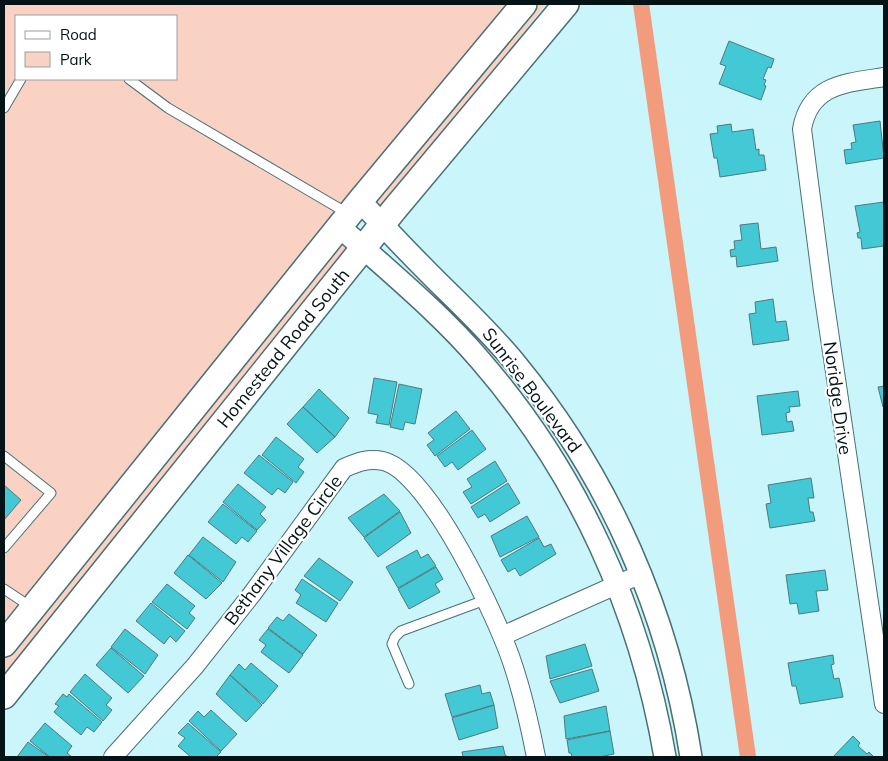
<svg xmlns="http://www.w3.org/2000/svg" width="888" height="761" font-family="Mulish,sans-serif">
<rect width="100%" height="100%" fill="#caf5fa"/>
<!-- green -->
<path fill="#f9d2c4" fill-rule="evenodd" d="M4,4H513L4,631ZM16,16H176V79H16Z
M536,4H546L382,211L372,201Z
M341,239L352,249L4,682V659Z"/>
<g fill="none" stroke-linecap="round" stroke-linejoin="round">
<!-- canal -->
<path stroke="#f39b7d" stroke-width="16" d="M641,4L748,757"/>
</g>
<!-- building -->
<path fill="#43c8d5" stroke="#51797d" d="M729,41L774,59L771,68L768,67L763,79L766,80L764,85L766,86L761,100L719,84L726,66L720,64Z
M880,121L884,158L846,164L844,150L852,149L851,143L856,142L853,125Z
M731,124L732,132L753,129L756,150L759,149V155H764L766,170L720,177L717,158H714L710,134L718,133L717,126Z
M884,202V246L862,249L861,238H858L857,233L860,232L855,206Z
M758,223L761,249L776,247L778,261L737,267L736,256L731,257L730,250L735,249L734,241L742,240L740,225Z
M773,299L776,322L786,321L789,340L753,345L749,314L756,313L755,302Z
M374,378L397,382L389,425L376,423L378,415L368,413Z
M399,384L422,389L415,424L405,422L403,430L390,427Z
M884,386V407H883L878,387Z
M319,389L349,418L335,437L303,407Z
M798,391L800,406L789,407L790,412L786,413L787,422L792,421L794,431L762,435L757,396Z
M303,407L335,437L317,453L287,424Z
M456,411L470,429L435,456L427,445L434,440L428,433Z
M472,430L486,449L458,470L452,462L445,467L437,456Z
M276,437L304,459L298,467L304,472L296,483L262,455Z
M259,455L293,482L285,493L278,488L272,495L244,473Z
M495,461L507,481L471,504L463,492L472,487L467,479Z
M811,478L814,498H808L810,512H813L815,521L770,528L766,504L771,503L768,485Z
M508,483L520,503L490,522L485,514L478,518L471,507Z
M238,484L266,507L260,514L266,520L257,530L223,502Z
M4,485L21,500L4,520Z
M384,494L400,511L364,537L348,518Z
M223,504L257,531L248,542L242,537L236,544L208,522Z
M400,512L411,533L378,557L364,538Z
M527,516L539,537L500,557L491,536Z
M203,537L236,562L223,582L189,555Z
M539,538L544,547L551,544L556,554L520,576L515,568L508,572L501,560Z
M417,550L421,558L428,554L436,566L398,588L386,567Z
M188,555L222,583L206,599L174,573Z
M319,558L353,582L340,601L304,576Z
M436,567L443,579L435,584L440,592L409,609L398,589Z
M825,570L828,590L816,591L819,611L799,614L797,603L790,604L786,575Z
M302,579L338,603L326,622L296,603L301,595L295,590Z
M167,584L195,606L189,613L195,618L187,629L152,602Z
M151,603L185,631L176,642L170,636L164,644L136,621Z
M289,614L317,635L303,654L268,628L277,617L283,621Z
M125,629L158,655L145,674L111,647Z
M268,629L303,655L289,673L261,652L266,645L259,640Z
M585,644L592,666L550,679L546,656Z
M111,648L144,676L128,693L96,665Z
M833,655L834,664L831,665L834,679L839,678L843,697L800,704L796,686H792L788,663Z
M251,663L278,686L263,704L230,675L239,664L245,670Z
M592,669L599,691L560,703L550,681Z
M85,674L112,698L106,705L112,710L103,721L70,692Z
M230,675L262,705L246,722L216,694Z
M480,685L482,694L490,692L494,705L452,717L445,694Z
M63,694L67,697L69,694L102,722L94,732L87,727L81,735L54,712L59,706L55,704Z
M494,705L498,728L459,740L452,718Z
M606,706L610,731L566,739L564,716Z
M211,710L237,734L221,751L189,721L198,711L204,717Z
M45,723L72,746L67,753L72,757H50L30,741Z
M188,723L221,752L216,757H191L178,746L185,738L178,733Z
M610,731L614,754L599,757H572L571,753H569L567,740Z
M853,736L860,743L858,746L867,754L869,752L874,757H833Z
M28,742L49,757H17Z
M503,746L505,755L508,757H463L462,752Z"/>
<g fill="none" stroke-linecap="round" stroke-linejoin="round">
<!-- service casing -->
<g stroke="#497074" stroke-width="11">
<path id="service" d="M129,79L168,108L347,213
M4,108L21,79
M4,456L51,493L4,548
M4,589L31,607
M409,684L392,644L395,637L401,631L485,600"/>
</g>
<!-- minor casing -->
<g stroke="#497074" stroke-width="20">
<path id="minor" d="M884,77C846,83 810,84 802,129L823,291L884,704
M502,636L641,574
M113,757L195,666L252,594L344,468C358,462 368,458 383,461C429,471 499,621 513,665C523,695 530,726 536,757"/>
</g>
<!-- tertiary casing -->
<g stroke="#497074" stroke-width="24">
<path id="tertiary" d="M360,201C380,222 400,244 420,264C453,298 487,328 517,365C609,477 669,614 691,757
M340,227C387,270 438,311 480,360C578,473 640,610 665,757"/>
</g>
<!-- secondary casing -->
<g stroke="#497074" stroke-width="28">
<path id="secondary" d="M4,644L360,201L524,4
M4,696L393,211L566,4"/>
</g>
<!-- service -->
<use href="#service" stroke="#fff" stroke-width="9"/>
<!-- minor -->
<use href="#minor" stroke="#fff" stroke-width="18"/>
<!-- tertiary -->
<use href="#tertiary" stroke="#fff" stroke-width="21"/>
<!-- secondary -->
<use href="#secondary" stroke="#fff" stroke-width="25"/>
</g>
<g text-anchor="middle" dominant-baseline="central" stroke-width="4.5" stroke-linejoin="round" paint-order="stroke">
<!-- street labels -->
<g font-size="18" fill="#041315" stroke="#fff">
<text transform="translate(283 348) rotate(-51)">Homestead Road South</text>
<text transform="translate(532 390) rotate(53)">Sunrise Boulevard</text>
<text transform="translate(838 398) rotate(82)">Noridge Drive</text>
<text transform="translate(283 550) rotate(-53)">Bethany Village Circle</text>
</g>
</g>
<!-- border -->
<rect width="888" height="761" fill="none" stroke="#041315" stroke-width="10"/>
<!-- legend -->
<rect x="15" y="15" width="162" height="65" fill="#ffffff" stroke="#9ba1a1"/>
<rect x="25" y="31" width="25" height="8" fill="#ffffff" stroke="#9ba1a1"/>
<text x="60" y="40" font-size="15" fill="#041315">Road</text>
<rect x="25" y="52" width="25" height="15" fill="#f9d2c4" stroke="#9ba1a1"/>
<text x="60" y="65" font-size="15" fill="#041315">Park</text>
</svg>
